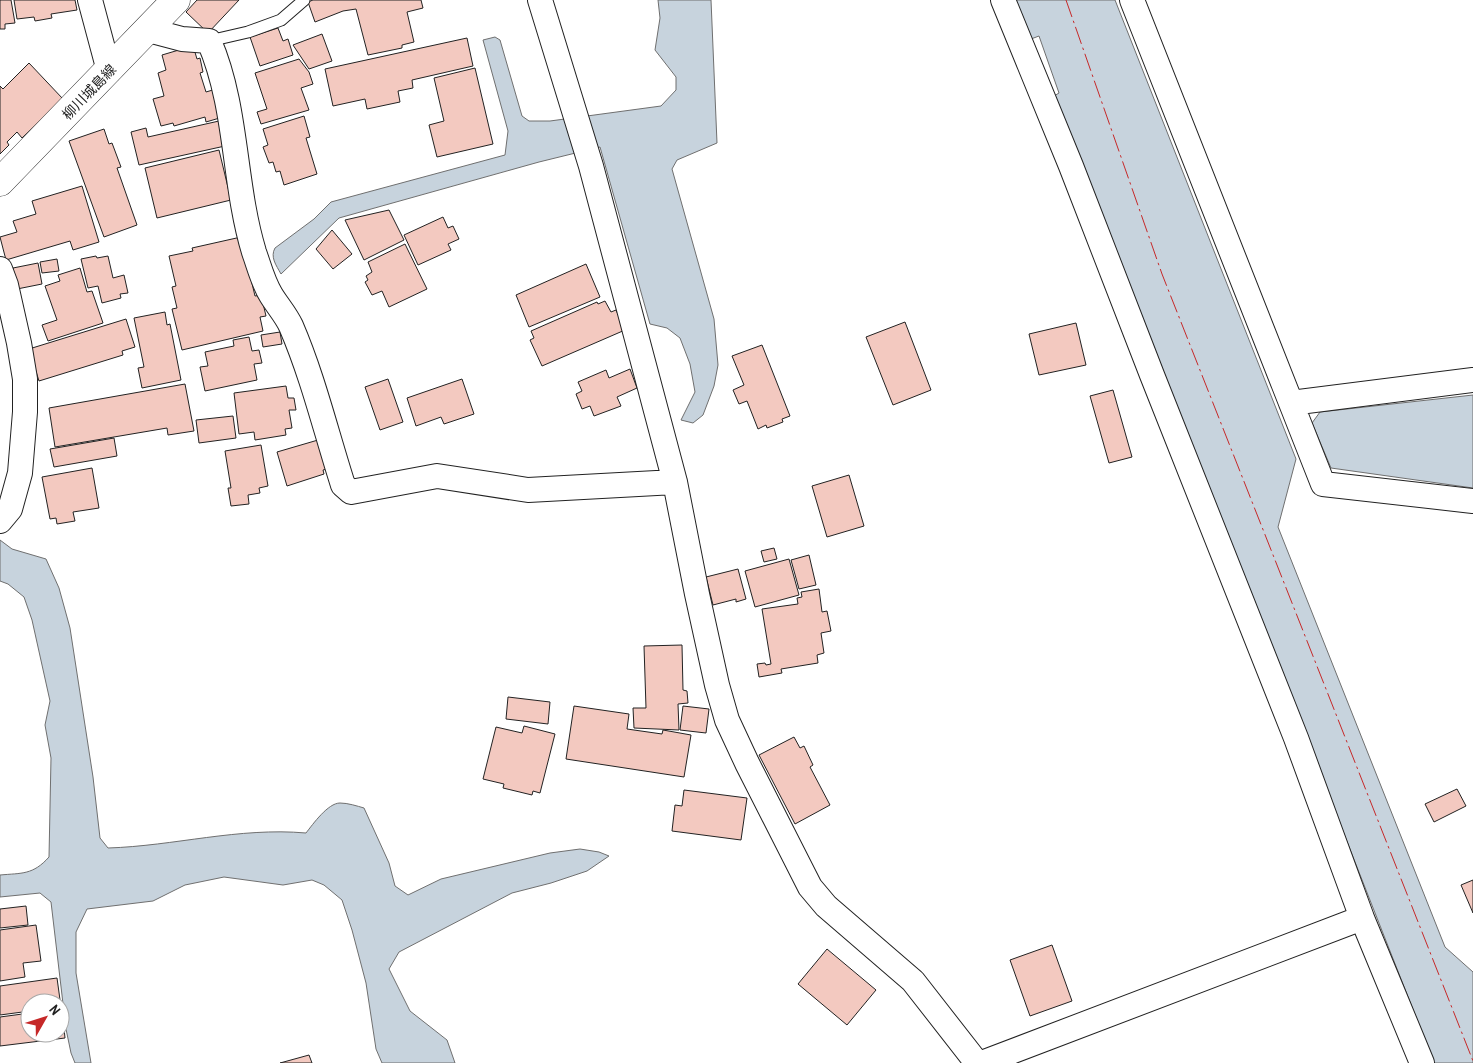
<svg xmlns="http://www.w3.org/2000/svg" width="1473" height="1063" font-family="'Archivo Narrow','Noto Sans JP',sans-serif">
<rect width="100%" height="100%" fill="#fff"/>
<!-- water -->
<path fill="#c7d3dd" stroke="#6f6f6f" d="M658,0H711L717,143L677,160L672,169L714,319L718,365L714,386L703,415L693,423L681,420L695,392L690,364L680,338L667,328L650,324L600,147L539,162L339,218L281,274C276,265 270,257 275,248L314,219L331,202L505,155L508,131L483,40L495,37L500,40L522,116L529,121H550L661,106L676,90V77L655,50L660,18Z
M1015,0H1115L1296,459L1278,527L1445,947L1473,972V1063H1434L1054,96L1059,93L1039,36L1031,39Z
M1473,395V488L1331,468L1312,423L1320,412Z
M0,540L12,549L46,559L59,588L70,628L93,777L100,838L108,848C174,846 239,827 306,833C313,824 328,803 340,803C348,803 357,806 364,808L389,863L395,886L408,895L441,879L550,853L580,849L599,852L609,856L587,871L551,883L512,893L399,952L389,969L410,1011L447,1040L455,1063H382L376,1049L366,983L352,930L342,900L324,885L312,880L283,885L224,877L185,885L153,901L87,909L76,932V973L91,1063H75L71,1053L66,1029L51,902L40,893L0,897V875C22,873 33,875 49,857L51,758L45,725L50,701L32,620L24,597L8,584L0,581Z"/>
<!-- building -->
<path fill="#f3c9c0" stroke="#222" d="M0,0H11L15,23L5,24V29H0Z
M14,0H75L77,10L51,14L52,18L35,21L34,17L17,19Z
M197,0H239L208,33L186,12Z
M313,0H421L423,8L407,12L414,42L402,45V48L368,55L356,9L343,11L315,22L308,2Z
M278,28L283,41L288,39L293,55L260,66L250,37Z
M322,34L332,61L309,69L293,45Z
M467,38L473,66L412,80L413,88L398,91L400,102L367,109L365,99L333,106L325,69Z
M189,47L194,49L197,59L200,58L203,72L200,73L206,92L216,89L223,117L206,122L205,117L174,126L173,123L161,126L153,99L164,96L158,73L166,70L162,55Z
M299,59L309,72L313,84L301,88L309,110L261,124L257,112L267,109L255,73Z
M29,63L63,99L22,138L17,132L7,142L9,145L0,154V86L3,89Z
M475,68L493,144L437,157L429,125L444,121L434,78Z
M304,116L310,137L306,138L317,174L284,185L280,171L276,172L273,162L269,163L263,147L268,145L263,129Z
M219,121L225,146L139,165L131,132L146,128L148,137Z
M104,129L109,144L112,143L121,167L117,168L137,225L104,237L69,141Z
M219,150L231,200L157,218L145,168Z
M82,186L99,242L73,250L70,241L6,260L0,237L17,232L13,221L36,214L32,201Z
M389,210L404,240L364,260L345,220Z
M443,217L448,228L453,226L459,239L448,244L451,250L418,265L404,235Z
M332,230L352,254L333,269L316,249Z
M241,237L255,296L261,295L266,316L260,317L263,331L182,350L172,309L177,308L172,287L176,286L169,256L193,251L192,248Z
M405,244L427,289L389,307L382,291L372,295L365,282L368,280L366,276L372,272L368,262Z
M96,256L97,258L108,256L113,278L124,275L128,293L120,294L121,298L102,303L98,286L88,288L81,259Z
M57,259L59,271L42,273L40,262Z
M38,263L42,284L17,289L13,268Z
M586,264L600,297L529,327L516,295Z
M80,268L87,292L92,291L103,323L48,341L42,325L57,320L45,286L60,281L58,275Z
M605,301L611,312L616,310L625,330L542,366L530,340L534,338L531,331L597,302L598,304Z
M165,312L167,325L170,324L181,380L142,388L138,368L144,367L134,318Z
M126,319L135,347L122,351L123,355L39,381L29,349Z
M905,322L931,390L893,405L866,337Z
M1076,323L1086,365L1039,375L1029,334Z
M280,332L282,344L263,347L261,335Z
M249,337L252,351L259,350L262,363L254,364L257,380L205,391L200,367L208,366L205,352L234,346L233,340Z
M762,345L790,416L782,419L783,422L767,428L766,425L758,429L747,401L739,404L733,390L744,385L732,356Z
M630,369L637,388L617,397L621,406L594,416L590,406L582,409L576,394L582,391L578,382L606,370L609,378Z
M388,379L403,422L380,430L365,387Z
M462,379L474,414L444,424L441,417L416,426L407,398Z
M185,384L194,431L168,435L167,428L55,447L49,408Z
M286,386L288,398H294L296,410H289L292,428L285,429L286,435L255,440L254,432L239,434L234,393Z
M1113,390L1132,457L1109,463L1090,396Z
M233,416L236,438L199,443L196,420Z
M114,438L117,456L54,467L50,449Z
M318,440L327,469L323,470L324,474L287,486L277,452Z
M261,445L268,486L259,488L260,493L248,495L249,504L231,506L228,488H231L225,451Z
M92,468L99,508L73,512L75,521L57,524L56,518L50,519L42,477Z
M849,475L864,526L827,537L812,486Z
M774,548L777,559L764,562L761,551Z
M809,555L816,585L799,589L791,560Z
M789,559L799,595L755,607L745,571Z
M738,569L746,599L736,602V599L713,605L706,577Z
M819,589L822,612L827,611L831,631L821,633L824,653L817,655L818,663L781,669L782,673L759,677L757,664L765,663L766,665L771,664L762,609L798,604L797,598L802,597L801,592Z
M682,645L683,690L687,691L688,703L678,704L679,730L634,728L633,708H646L644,646Z
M508,697L550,702L548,724L506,719Z
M574,706L629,714L627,729L662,734L663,730L691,735L684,777L566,759Z
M683,706L709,709L706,733L680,730Z
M524,726L555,734L540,793L533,791L532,795L503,788L504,784L483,779L496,727L522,733Z
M794,737L800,748L804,746L813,765L810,767L830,805L795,824L759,755Z
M1457,789L1466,806L1434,822L1425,804Z
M684,790L747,798L741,840L672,831L675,805L682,806Z
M1473,880V913L1461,885Z
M26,906L28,925L0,928V909Z
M36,925L41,961L23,963L25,977L0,981V930Z
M1052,945L1072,1001L1030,1016L1010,960Z
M827,949L876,990L847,1025L798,984Z
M57,978L61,1007L60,1003H30V1011L0,1015V986Z
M60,1009H62L65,1038L0,1046V1017L30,1013V1033H60Z
M309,1055L312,1063H280Z"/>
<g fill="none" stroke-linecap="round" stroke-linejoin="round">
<!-- lane casing -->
<g stroke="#222" stroke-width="13">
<path id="lane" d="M209,41L248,32L281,20L304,0"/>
</g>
<!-- street casing -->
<g stroke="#222" stroke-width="26">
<path id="street" d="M90,0L109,71
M540,0L591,166L675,482L697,594L717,685L727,720L747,763L810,887L826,906L913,981L977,1063
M1003,0L1071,166L1152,375L1296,738L1362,918L1422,1063
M1132,0L1323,484L1473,501
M148,30L182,39L209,41C238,108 233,183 254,252C259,266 263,282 271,295C277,305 286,315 291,326C313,377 326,432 343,485L351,492L437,476L528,490L675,482
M0,269L6,285L19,343L25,379V412L20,473L10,509L0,521
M1291,403L1473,380
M982,1063L1362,918"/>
</g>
<!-- secondary casing -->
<g stroke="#222" stroke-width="29">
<path id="secondary" d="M0,182L176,0"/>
</g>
<!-- lane -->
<use href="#lane" stroke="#fff" stroke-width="11"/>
<!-- street -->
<use href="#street" stroke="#fff" stroke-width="24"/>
<!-- secondary -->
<use href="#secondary" stroke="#fff" stroke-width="28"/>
<!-- power -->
<path stroke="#c62828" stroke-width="1" stroke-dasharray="18 4 2.5 4" stroke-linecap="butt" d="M1066,0L1162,274L1473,1061"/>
</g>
<g text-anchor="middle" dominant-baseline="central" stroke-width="4" stroke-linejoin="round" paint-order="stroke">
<!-- street labels -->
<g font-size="14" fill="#222" stroke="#fff">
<text transform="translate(89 92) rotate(-46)">柳川城島線</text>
</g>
</g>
<!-- north arrow -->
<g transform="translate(45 1018) rotate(51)"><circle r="24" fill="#ffffff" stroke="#a7a7a7"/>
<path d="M0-4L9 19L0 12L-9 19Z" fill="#c62828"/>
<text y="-8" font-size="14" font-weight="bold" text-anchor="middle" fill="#222222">N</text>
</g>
</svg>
